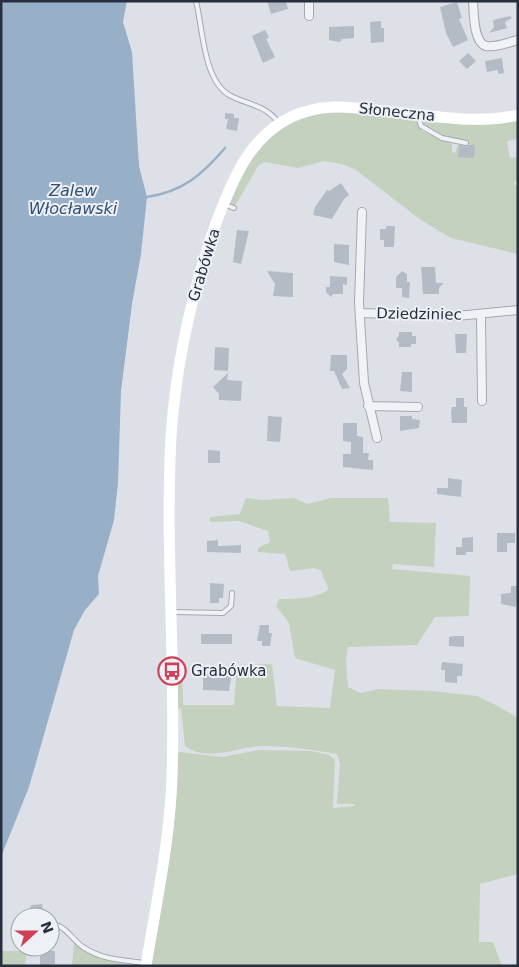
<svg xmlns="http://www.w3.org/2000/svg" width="519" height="967" font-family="'DejaVu Sans',sans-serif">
<rect width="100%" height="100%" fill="#dde1e7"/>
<!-- green -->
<path fill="#c3d1be" d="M342,112L415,119L422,131L452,144V152L455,153L458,145H467L468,141C453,139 428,136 422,121L478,125L518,121V139L507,141L510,158L518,157V181L514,182L515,185H518V254L451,238L421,220L356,170L342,164L324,161L298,168L265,162L258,166L235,206L230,204C252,149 278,114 342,112Z
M246,498L262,500L294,498L307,504L331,498H388L390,522L436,523L434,567L393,564L392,569L470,576L469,616L435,617L417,645L348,647L346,661L348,687L361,693L379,689L432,691L477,696L498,706L518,718V874L480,884L479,942H493L502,966H151L177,787V756L179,752L222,757L259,750L311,751L329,755L335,760L333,808L355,806L354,804H337L340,764L337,754C313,750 289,746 264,746C239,746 208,763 185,746L181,708L177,710V663H182L183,705H234L237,665L272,664L277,706L330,708L335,670L295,658L289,623L276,606L279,599C296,599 314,599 328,590C328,582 322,578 321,570L314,568L290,571L285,554L258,552V548L270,542L268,531L239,521L210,522V517L240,514Z
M74,942L108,960L134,966H72Z
M1,951H27L25,966H1Z"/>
<!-- water -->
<path fill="#97b0c8" d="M1,1H127L123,22L132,52L139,166L147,197L141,254L132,304L121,391L118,483L114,520L98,576L99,594L85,610L74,630L29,787L1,857Z"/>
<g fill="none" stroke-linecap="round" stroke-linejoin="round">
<!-- stream -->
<path stroke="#97b0c8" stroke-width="2.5" d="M147,197C182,192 202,175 225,148"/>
</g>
<!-- building -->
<path fill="#b4bbc4" d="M267,1H286L288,9L271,14Z
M457,2L462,18L459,19L468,40L453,47L446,33L440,7Z
M510,16L512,18L505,22L507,28L489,33L494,27L493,20Z
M381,21V28H384V42L371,43L370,22Z
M354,26V38L342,39L340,42L329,40V27Z
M265,30L269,38L266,39L275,57L263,63L252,36Z
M468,53L476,61L467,69L459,61Z
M502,58L504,73L498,74V70L487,72L485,61Z
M225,113L234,114V118H239L237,131L226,129L228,119H225Z
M473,144L475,147L474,158L458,157L459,145L467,147Z
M341,183L349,195L344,199L332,219L313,215L315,207L327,190L329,191Z
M386,226H395L394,247H384V240H380V229H386Z
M237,230L249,231L241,264L233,262Z
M334,244L349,245V265L334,262Z
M421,267H435L436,283H444L439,288V294H423Z
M267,271L293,273V297L273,296L275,284Z
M402,271L407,274V282H410L409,298L402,297V288H396V277Z
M330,276L347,277V285L343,284V294H333L331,297L326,292V287H330Z
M399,332H412V336H416V344H411V347H399V343L396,339L399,336Z
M455,334H467L466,353H456Z
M215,347L229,348L228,371L214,370Z
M331,355H347V369L342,374L350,388L342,389L334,371H330Z
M402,372H412V392L400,391Z
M228,373L227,380L242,381L241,401L219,400V394L213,387Z
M456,398H464V407H467V423H452L451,413L452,407H456Z
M268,416L282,417L280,442L267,441Z
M400,416H412V419L420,420L419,428L400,431Z
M343,423H357V436L363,437V453H369L368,460H373V470L343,467V454H351V442L343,441Z
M208,450L220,451V463H208Z
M448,478L462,480L461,497L437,494V488H448Z
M497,533H515V543H507V552H497Z
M473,537V552H466V555H456V547H462V538Z
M218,540V546L241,545V553L207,552V541Z
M210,583L224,584L223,598H219V603H210Z
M511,586H518L516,607L501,604V594L511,593Z
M260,625H269V633H272L270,646H262V641H257Z
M201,634H232V644H201Z
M454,636H464V647L449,646V637Z
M442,662L463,664L462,676H457V683L445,682V670H441Z
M222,671H232L229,691L203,690V673L222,674Z
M42,904L44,917H29L31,905Z
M40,947H45V951H55V964L40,966Z"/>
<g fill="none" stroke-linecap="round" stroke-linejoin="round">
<!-- lane casing -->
<g stroke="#a3a8b1" stroke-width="6">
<path id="lane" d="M196,1C203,28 203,82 231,96C249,105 265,105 278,122
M418,116L421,126L442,138L466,143
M226,205L234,208
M174,612L223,613L231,606L232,593
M59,926C69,931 74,941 83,947C102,960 123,960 144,963"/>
</g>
<!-- street casing -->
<g stroke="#a3a8b1" stroke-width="10">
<path id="street" d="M473,1C474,12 473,42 486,46C495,48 509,42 518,40
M309,16V1
M362,212L359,303L364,383L377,438
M360,313L457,316L518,310
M481,315L482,401
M368,406L418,407"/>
</g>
<!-- lane -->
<use href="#lane" stroke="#f0f2f6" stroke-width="4"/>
<!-- street -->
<use href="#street" stroke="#f0f2f6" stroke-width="8"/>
<!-- secondary -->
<path stroke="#fff" stroke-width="11" d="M146,966C156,904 170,840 172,777C176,664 165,550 171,436C176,363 192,292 216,223C232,181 248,138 291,117C321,102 352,107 384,111C428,115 474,125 518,115"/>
</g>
<!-- icons -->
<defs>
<g id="bus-ring" transform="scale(1.4375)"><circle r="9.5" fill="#edf0f5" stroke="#d03f57" stroke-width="1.5"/><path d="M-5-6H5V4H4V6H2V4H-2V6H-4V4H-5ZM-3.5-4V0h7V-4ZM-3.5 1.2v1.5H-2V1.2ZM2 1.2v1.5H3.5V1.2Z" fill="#d03f57"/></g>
</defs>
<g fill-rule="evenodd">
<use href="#bus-ring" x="172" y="671"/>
</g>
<g text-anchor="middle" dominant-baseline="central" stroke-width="4" stroke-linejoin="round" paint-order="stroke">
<!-- street labels -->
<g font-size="15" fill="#272f3e" stroke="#edf0f5">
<text transform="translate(397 112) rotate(6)">Słoneczna</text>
<text transform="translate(204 265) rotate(-73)">Grabówka</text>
<text transform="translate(419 314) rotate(1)">Dziedziniec</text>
</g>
<!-- poi labels -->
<g font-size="15" fill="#272f3e" stroke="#edf0f5" text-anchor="start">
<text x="191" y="671">Grabówka</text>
</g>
<!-- water labels -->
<g font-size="16" font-style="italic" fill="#304f73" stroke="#edf0f5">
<text x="73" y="190">Zalew<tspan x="73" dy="18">Włocławski</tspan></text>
</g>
</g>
<!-- border -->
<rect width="519" height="967" fill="none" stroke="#272f3e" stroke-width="5"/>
<!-- north arrow -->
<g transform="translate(35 932) rotate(69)"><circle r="24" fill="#edf0f5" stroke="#9ea3ac"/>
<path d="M0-4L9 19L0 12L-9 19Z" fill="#d03f57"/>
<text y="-8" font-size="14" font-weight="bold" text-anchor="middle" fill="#272f3e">N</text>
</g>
</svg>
